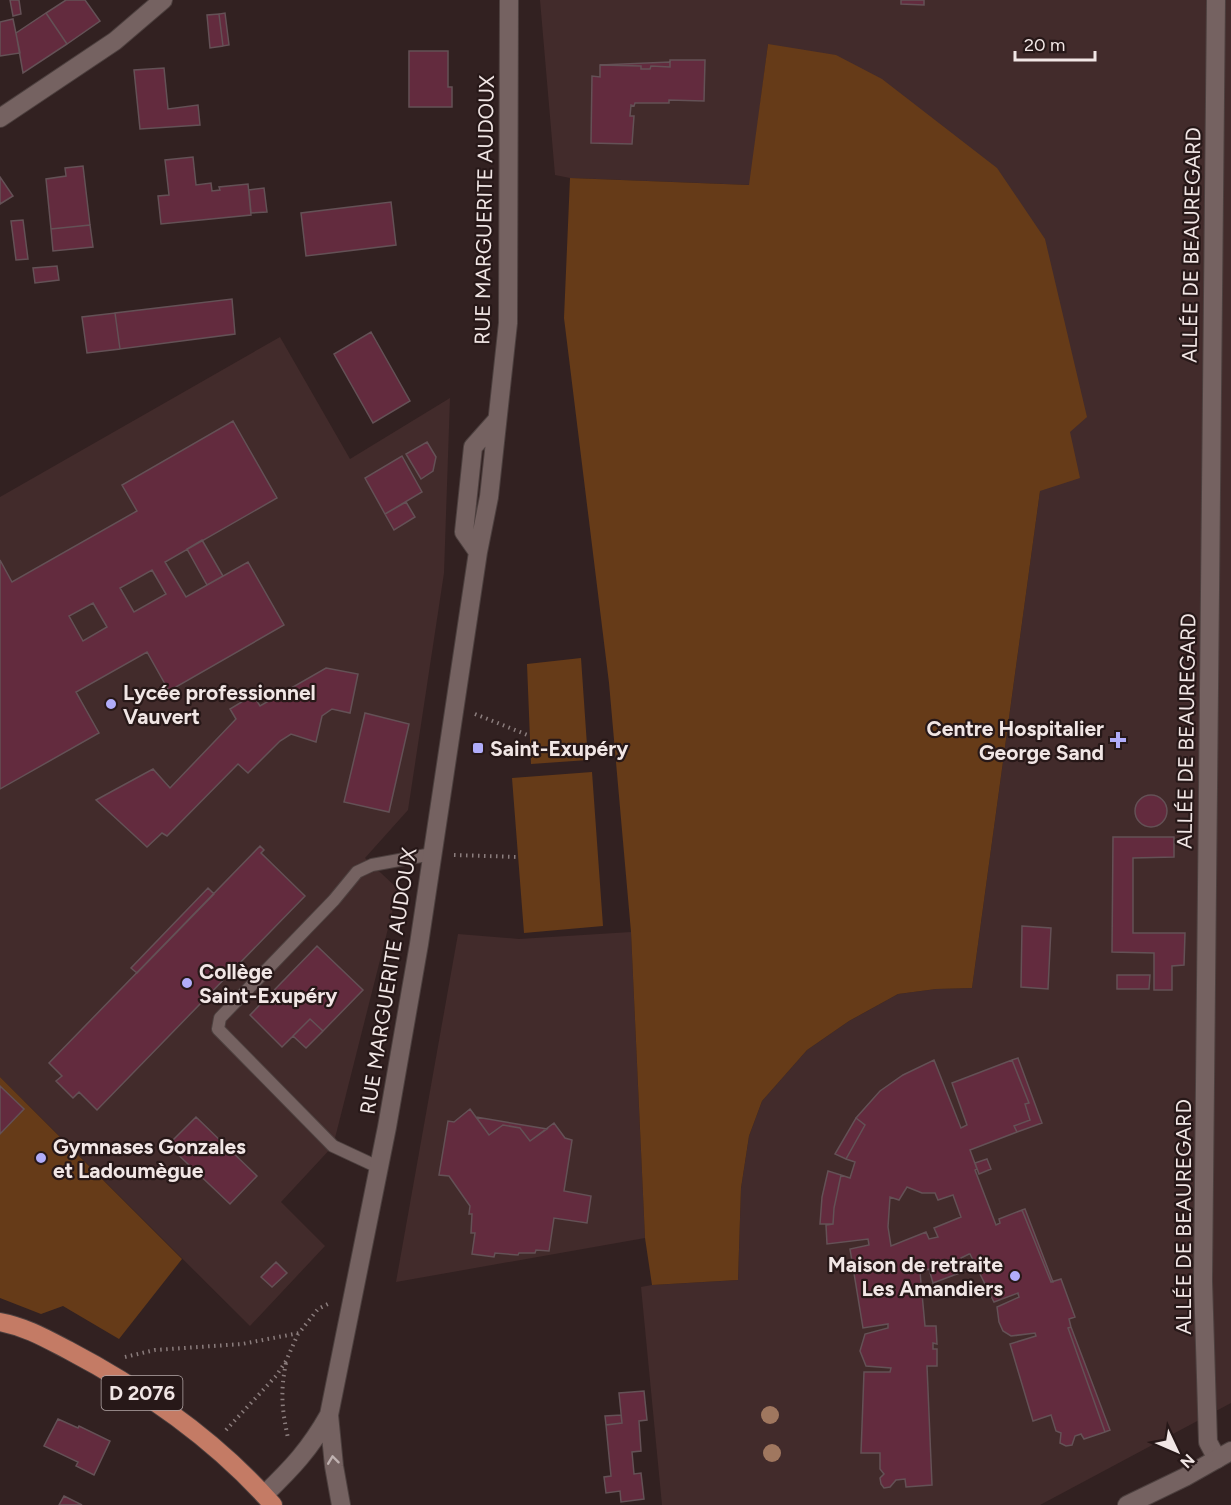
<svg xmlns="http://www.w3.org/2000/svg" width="1231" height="1505" font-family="Figtree,sans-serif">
<rect width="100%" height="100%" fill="#322121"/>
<!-- built -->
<path fill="#422b2b" d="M540,0H1231V1403L1040,1505H662L641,1287L652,1285L738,1280L741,1188L749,1136L762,1101L807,1050L849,1021L898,994L936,989L972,988L1040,491L768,44L750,185L570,178L555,175Z
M280,337L350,459L450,398L444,573L408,810L365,858L398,889L333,1146L281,1202L325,1246L250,1326L0,1077V497Z
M631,932L645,1238L396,1282L458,934L519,939Z"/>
<!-- green -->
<path fill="#663b18" d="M768,44L836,55L882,79L997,168L1045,239L1087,417L1070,432L1080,478L1040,491L972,988L936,989L898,994L849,1021L807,1050L762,1101L749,1136L741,1188L738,1280L652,1285L645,1238L631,932L609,683L564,318L570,178L749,185Z
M581,658L588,760L531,764L527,664Z
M592,772L603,926L524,933L512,778Z
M0,1077L182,1259L119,1339L63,1306L41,1314L0,1298Z"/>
<!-- building -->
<path fill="#632b3e" stroke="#645156" stroke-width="1.5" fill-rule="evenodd" d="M10,0H19L21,14L13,16Z
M66,0H85L100,21L67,44L46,13Z
M901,0H924V5L901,4Z
M46,13L67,44L23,73L16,33Z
M225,13L229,45L223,46L219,14Z
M219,14L223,46L210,48L207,15Z
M13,19L20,53L0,56V22Z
M409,51H448V87H452V107H409Z
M670,60H705L704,101L669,100V103H635L634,106L631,105L630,116H634L632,144L591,143L592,76L600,77V65L641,66V69H650L651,66L670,67Z
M670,62V67L651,66L650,69H641V66L600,65Z
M164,68L168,109L198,105L200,125L140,129L134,70Z
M193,157L196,185L211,183L212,191L220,190L219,187L248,184L251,215L161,224L158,196L169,195L165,160Z
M83,166L90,225L51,229L46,179L66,176L65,168Z
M0,177L13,196L0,204Z
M264,188L267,212L251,213L249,190Z
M391,202L396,245L306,256L301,213Z
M23,220L28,259L16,260L11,221Z
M90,225L93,247L53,251L51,229Z
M57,266L59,280L35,283L33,268Z
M232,299L235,334L120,349L115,313Z
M115,313L120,349L87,353L82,317Z
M371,332L410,401L373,423L334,354Z
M233,421L277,498L165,562L186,597L248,562L284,625L169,691L147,652L76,692L99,733L0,789V560L12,582L137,511L122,485ZM152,570L166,594L134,612L120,588ZM93,603L107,627L83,641L69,616Z
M427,442L436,457L433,471L421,479L406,454Z
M402,456L422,492L385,514L365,478Z
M406,502L415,517L394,530L385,514Z
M202,540L223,576L207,585L187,549Z
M326,668L358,674L350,713L332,709L322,716L316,742L291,734L280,741L248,773L238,764L167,836L162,833L147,847L96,800L153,769L170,788L236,719L230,709L253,695L260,706Z
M365,713L409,724L389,812L344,802Z
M1135 811a16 16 0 1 1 32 0a16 16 0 1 1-32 0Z
M1113,837H1174V857L1133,858V933H1185L1184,965L1172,966V990H1154V953L1112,952Z
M260,846L264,850L261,853L305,896L97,1110L79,1092L73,1098L56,1081L62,1076L49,1063Z
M208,888L214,894L137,973L131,968Z
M1022,926L1051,928L1048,989L1021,987Z
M317,946L363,990L323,1031L310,1019L282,1047L250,1015Z
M1117,975H1150L1149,989H1117Z
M310,1019L323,1031L306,1048L293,1036Z
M1018,1058L1042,1123L1017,1132L1014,1126L1030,1120L1025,1104L1029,1103L1012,1060Z
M934,1060L961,1128L967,1125L952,1083L1012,1060L1029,1103L1025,1104L1030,1120L1014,1126L1017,1132L970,1150L977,1169L975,1170L996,1225L1000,1223L999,1219L1022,1210L1051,1282L1061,1279L1075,1317L1069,1319L1071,1327L1068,1328L1105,1432L1084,1439L1081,1434L1075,1436L1072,1445L1066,1446L1060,1443L1061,1433L1056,1431L1051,1415L1033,1421L1010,1344L1036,1336L1035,1333L1011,1336L1003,1331L999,1322L997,1307L1019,1297L1018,1293L994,1302L970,1254H969L961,1258L965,1271L933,1283L929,1269L920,1272L925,1326H936L937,1344L933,1343V1349H937V1366H927L932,1485L906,1487L905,1479L896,1480L890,1487L884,1488L881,1484L880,1478L884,1474L880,1469V1453H861L864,1372H890L891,1368L866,1366L860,1351L865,1334L888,1328V1324L863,1328L850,1249L869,1245L868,1239L827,1244L826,1225L833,1224L834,1208L841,1175L850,1178L855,1162L846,1159L865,1125L856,1118L880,1091L903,1075ZM907,1187L922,1193H935L938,1200L953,1195L961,1217L934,1228L938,1237L929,1239L926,1232L891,1246L888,1227L890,1197L899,1200Z
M0,1086L24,1109L0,1134Z
M470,1109L489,1135L503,1125L520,1128L530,1141L554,1123L565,1138L572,1140L564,1191L591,1196L587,1223L554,1218L549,1251L536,1250L535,1253H519L518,1255L495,1253L494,1257L472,1254L475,1233H471L472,1214H469L470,1206L449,1176L439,1175L448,1121L454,1122Z
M196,1117L257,1176L230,1204L168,1145Z
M476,1117L547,1129L530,1141L520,1128L503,1125L489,1135Z
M856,1118L865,1125L846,1159L835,1154Z
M987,1159L991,1169L979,1174L975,1163Z
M828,1171L841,1175L834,1208L833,1224H820L822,1197Z
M1025,1209L1053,1282H1051L1022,1210Z
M276,1262L287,1273L272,1287L261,1277Z
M1071,1327L1110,1430L1105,1432L1068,1328Z
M644,1391L647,1420L639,1421L641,1451L632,1452L634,1474L641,1473L644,1499L621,1502L620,1491L606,1493L604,1477L611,1476L606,1425L622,1423L619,1393Z
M621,1415L622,1423L606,1425L605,1416Z
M58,1419L78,1428L79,1426L110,1441L94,1475L76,1466L78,1462L44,1446Z
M64,1496L82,1505H59Z"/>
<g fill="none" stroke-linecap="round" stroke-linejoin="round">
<!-- lane casing -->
<g stroke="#4d403f" stroke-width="14">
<path id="lane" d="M378,1167L333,1146L218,1029L220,1018L334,900L357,872L372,865L432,854"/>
</g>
<!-- street casing -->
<g stroke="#4d403f" stroke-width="20">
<path id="street" d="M1216,0L1203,1281L1208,1442L1217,1459"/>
</g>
<!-- secondary casing -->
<g stroke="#4d403f" stroke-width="20">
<path id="secondary" d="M0,118L115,41L163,0
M478,552L464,532L473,447L497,420
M264,1495C292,1468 310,1449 329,1415
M341,1505L334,1466L329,1415L387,1127L419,944L478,552L489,497L508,323L509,0
M1127,1505L1185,1477L1231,1451"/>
</g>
<!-- primary casing -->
<g stroke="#4d403f" stroke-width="20">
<path id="primary" d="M0,1322C26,1327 45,1338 68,1350C144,1390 216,1440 273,1505"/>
</g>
<!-- path -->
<path stroke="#8b7d7d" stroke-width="4" stroke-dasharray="1.5 4.5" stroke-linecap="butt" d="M475,714L530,736
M454,855L518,857
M125,1357L155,1350L242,1344L299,1333L318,1309L328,1304
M286,1363C280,1392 282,1410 288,1438
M226,1430L276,1376L286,1361L298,1334"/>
<!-- lane -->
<use href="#lane" stroke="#756261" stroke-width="12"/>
<!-- street -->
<use href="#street" stroke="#756261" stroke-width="18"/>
<!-- secondary -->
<use href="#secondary" stroke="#756261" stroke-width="18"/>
<!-- primary -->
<use href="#primary" stroke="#c47b65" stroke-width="18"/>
</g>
<!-- trees -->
<g fill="#a0775f">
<circle cx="770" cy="1415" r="9"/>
<circle cx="772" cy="1453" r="9"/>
</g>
<!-- one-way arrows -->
<defs><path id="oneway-chevron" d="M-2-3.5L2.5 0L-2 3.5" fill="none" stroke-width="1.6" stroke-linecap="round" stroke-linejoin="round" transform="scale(1.5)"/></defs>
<use stroke="#bfb1b0" href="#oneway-chevron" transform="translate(333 1460) rotate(-97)"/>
<!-- markers -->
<g fill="#b1adfa" stroke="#271818" stroke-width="2">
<circle cx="111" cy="704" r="6"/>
<path d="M1115 731h6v6h6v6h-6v6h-6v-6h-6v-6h6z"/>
<rect x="472" y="742" width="12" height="12" rx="3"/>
<circle cx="187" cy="983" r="6"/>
<circle cx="41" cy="1158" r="6"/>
<circle cx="1015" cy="1276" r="6"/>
</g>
<g text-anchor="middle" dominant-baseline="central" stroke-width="4.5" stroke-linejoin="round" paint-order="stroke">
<!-- shield labels -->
<rect fill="#271818" stroke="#b4a8a8" stroke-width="1.5" x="101.5" y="1376" width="81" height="34" rx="4.5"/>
<g font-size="20" font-weight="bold" fill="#f1e6e5">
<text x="142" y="1393">D 2076</text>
</g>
<!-- street labels -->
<g font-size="21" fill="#f1e6e5" stroke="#271818">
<text transform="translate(484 210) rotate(-89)">RUE MARGUERITE AUDOUX</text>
<text transform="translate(1191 245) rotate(-89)">ALLÉE DE BEAUREGARD</text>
<text transform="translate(1186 731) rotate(-89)">ALLÉE DE BEAUREGARD</text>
<text transform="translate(388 981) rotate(-81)">RUE MARGUERITE AUDOUX</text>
<text transform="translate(1183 1217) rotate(-90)">ALLÉE DE BEAUREGARD</text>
</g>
<!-- poi labels -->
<g font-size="21" font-weight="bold" fill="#f1e6e5" stroke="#271818" text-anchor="start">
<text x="123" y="692">Lycée professionnel<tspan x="123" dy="24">Vauvert</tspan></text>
<text x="1104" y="728" text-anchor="end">Centre Hospitalier<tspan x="1104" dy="24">George Sand</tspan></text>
<text x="490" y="748">Saint-Exupéry</text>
<text x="199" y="971">Collège<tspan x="199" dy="24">Saint-Exupéry</tspan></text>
<text x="53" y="1146">Gymnases Gonzales<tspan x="53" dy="24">et Ladoumègue</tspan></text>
<text x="1003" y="1264" text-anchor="end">Maison de retraite<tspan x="1003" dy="24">Les Amandiers</tspan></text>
</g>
</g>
<!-- north arrow -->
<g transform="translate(1177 1451) rotate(134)" stroke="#271818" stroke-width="4.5" paint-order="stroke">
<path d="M0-4.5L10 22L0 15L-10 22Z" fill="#f1e6e5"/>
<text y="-9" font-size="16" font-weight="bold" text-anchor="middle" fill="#f1e6e5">N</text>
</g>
<!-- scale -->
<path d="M1015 51v9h80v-9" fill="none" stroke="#f1e6e5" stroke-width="3"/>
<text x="1024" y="51" font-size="18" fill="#f1e6e5" stroke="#271818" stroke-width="4.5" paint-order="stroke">20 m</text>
</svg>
